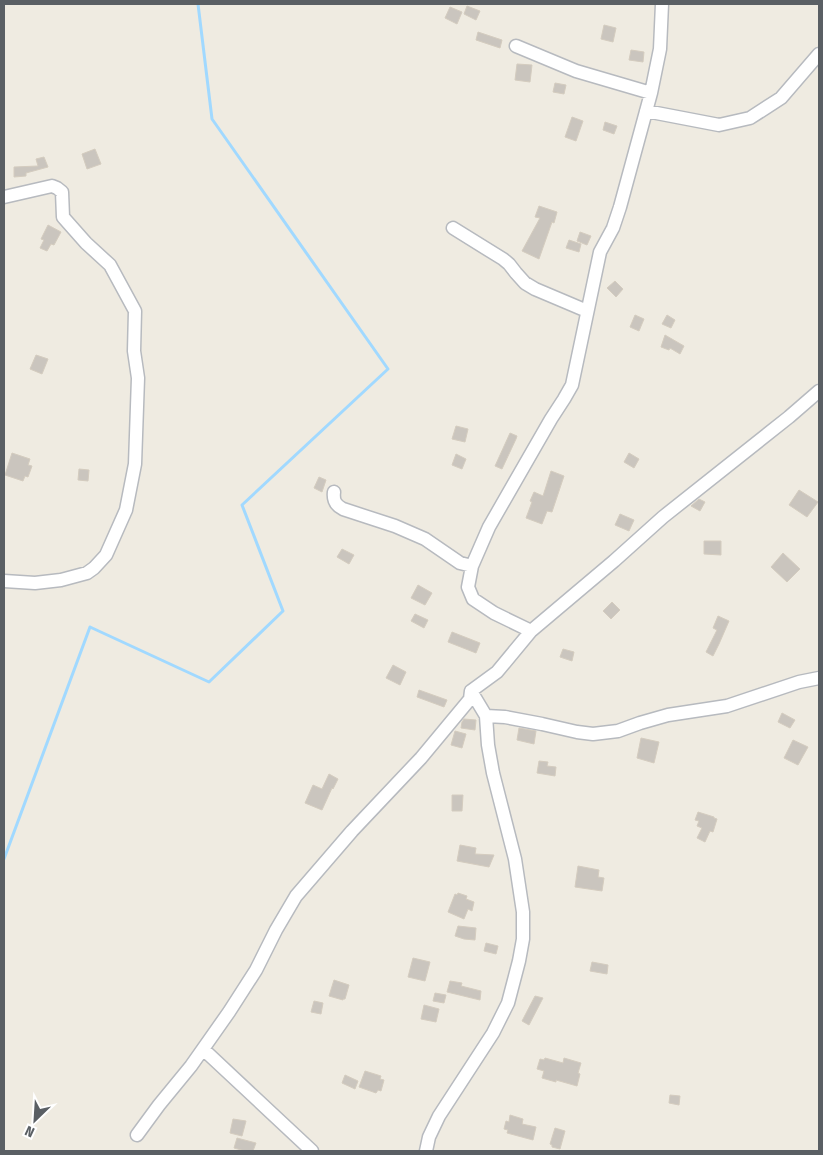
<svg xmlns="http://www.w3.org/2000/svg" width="823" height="1155" font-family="'Fira Sans Condensed',sans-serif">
<rect width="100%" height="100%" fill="#efebe1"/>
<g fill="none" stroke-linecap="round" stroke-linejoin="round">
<!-- stream -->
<path stroke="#a1d9ff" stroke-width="3" d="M4,859L90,627L209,682L283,611L242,505L388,369L212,119L198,4"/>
</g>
<!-- building -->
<path fill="#cac5be" stroke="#d4ccbf" d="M467,6L480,11L476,20L464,14Z
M450,7L462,12L457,24L445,18Z
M604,25L616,28L613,42L601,39Z
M478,32L502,40L500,48L476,40Z
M631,50L644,52L643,62L629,60Z
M517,64L532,65L530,82L515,80Z
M555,83L566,85L564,94L553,92Z
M572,117L583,121L576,141L565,137Z
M605,122L617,126L614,134L603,130Z
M95,149L101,164L87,169L82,154Z
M44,157L48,167L26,173V176L14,177V167L38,166L36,159Z
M539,206L557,212L554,223L552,222L539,259L522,251L540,218L535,217Z
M48,225L61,232L54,245L51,244L47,251L40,248L44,240L41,239Z
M580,232L591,236L587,245L577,241Z
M569,240L581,244L579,252L566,248Z
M615,281L623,289L616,297L607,288Z
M635,315L644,319L639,331L630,327Z
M667,315L675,320L671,328L662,324Z
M665,335L684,346L680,354L670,348L669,350L661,347Z
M36,355L48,359L42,374L30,369Z
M456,426L468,429L465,442L452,439Z
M510,433L517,436L516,439L502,469L495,466Z
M12,453L30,459L28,465L32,466L28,477L25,476L23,481L5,475Z
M629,453L639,459L634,468L624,462Z
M456,454L466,459L462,469L452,465Z
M79,469L89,470L88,481L78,480Z
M551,471L564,476L552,512L547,511L542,524L526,518L532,502L530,501L534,492L543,496Z
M319,477L326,480L322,492L314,488Z
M799,490L818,502L807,517L789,505Z
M699,499L705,502L700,511L691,506Z
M620,514L634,520L629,531L615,525Z
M704,541H721V555L704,554Z
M342,549L354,555L349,564L337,557Z
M783,553L800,569L787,582L771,567Z
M418,585L432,593L425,605L411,598Z
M612,602L620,610L611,619L603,611Z
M415,614L428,620L424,628L411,621Z
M718,616L729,621L719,644L713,656L706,652L717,630L713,628Z
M452,632L480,643L476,653L448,642Z
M563,649L574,652L572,661L560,657Z
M393,665L406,672L400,685L386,678Z
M419,690L447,700L444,707L417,697Z
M782,713L795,720L790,728L778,722Z
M464,719L476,720L475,730L461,728L462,722Z
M519,728L536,731L534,744L517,740Z
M455,731L466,734L462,748L451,745Z
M641,738L659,742L654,763L637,758Z
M793,740L808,747L798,765L784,758Z
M539,761L548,762L547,766L556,767L555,776L537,773Z
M329,774L338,779L333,789L332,788L322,810L305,803L313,785L322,789Z
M452,795H463L462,811H452Z
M698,812L714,817V818L717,819L713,832L710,831L705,842L697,838L702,828L697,826L699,821L695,820Z
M460,845L476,848L475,854L494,855L489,867L457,861Z
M578,866L599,870L598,877L604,878L602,891L575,887Z
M458,893L467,896L466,899L474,902L472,911L468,909L464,919L448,912L455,894L457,895Z
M458,926L476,928L475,940L464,939L455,936Z
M486,943L498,946L496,954L484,951Z
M413,958L430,962L425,981L408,977Z
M592,962L608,965L607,974L590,971Z
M334,980L349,985L345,999H343V1000L329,996Z
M450,981L462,983L461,986L481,991L480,1000L447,992Z
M435,993L446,995L444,1003L433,1001Z
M535,996L543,998L529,1025L522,1021Z
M314,1001L323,1003L321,1014L311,1012Z
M424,1005L439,1009L436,1022L421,1019Z
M545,1058L563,1063L564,1058L581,1063L578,1073L580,1074L577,1086L556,1080V1082L542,1078L544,1071L537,1069L540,1059L544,1060Z
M365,1071L381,1076L380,1079L384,1080L381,1091L378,1090L376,1093L359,1087Z
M345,1075L358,1081L355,1089L342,1083Z
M670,1095L680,1096L679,1105L669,1103Z
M510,1115L523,1119L522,1124L536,1127L533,1140L507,1133L508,1130L504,1129L506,1121L509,1122Z
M233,1119L246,1121L242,1136L230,1133Z
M555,1128L565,1131L560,1149L552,1147V1145L550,1144Z
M237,1138L256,1143L253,1151H245L234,1148Z"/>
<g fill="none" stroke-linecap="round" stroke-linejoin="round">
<!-- street casing -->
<g stroke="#b7babf" stroke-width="15">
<path id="street" d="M516,46L576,71L651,93
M646,111L719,125L750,118L781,98L819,54
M4,197L52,186L57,188L62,192L63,217L86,243L110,265L135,311L134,351L138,378L135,464L126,510L106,555L94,568L87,573L61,580L35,583L4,581
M453,228L503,259L509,264L516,273L525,283L535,289L587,311
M334,492C333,500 335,505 343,509L395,526L425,539L460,563L472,566
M531,631L494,613L473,599L468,587L472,566L489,527L551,419L564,399L572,385L600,252L613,228L620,207L651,93L660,49L662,4
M486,716L505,717L542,724L577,732L593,734L618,731L640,723L668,715L727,706L799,682L819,678
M203,1049L312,1151
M137,1135L159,1105L191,1066L229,1012L256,970L276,930L296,896L352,831L421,758L470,699L471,691L497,672L531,631L614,561L663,517L789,417L819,391
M426,1151L429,1137L439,1116L493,1033L508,1003L519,961L523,939V912L515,859L493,773L488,745L486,716L471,691"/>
</g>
<!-- street -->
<use href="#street" stroke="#fff" stroke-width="12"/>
</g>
<!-- border -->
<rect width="823" height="1155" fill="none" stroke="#5a5f64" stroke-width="10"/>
<!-- north arrow -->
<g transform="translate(35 1120) rotate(205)" stroke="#ffffff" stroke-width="4" paint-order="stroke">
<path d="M0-4L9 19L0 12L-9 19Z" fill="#5a5f64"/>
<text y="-8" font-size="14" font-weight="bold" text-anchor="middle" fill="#5a5f64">N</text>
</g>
</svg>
